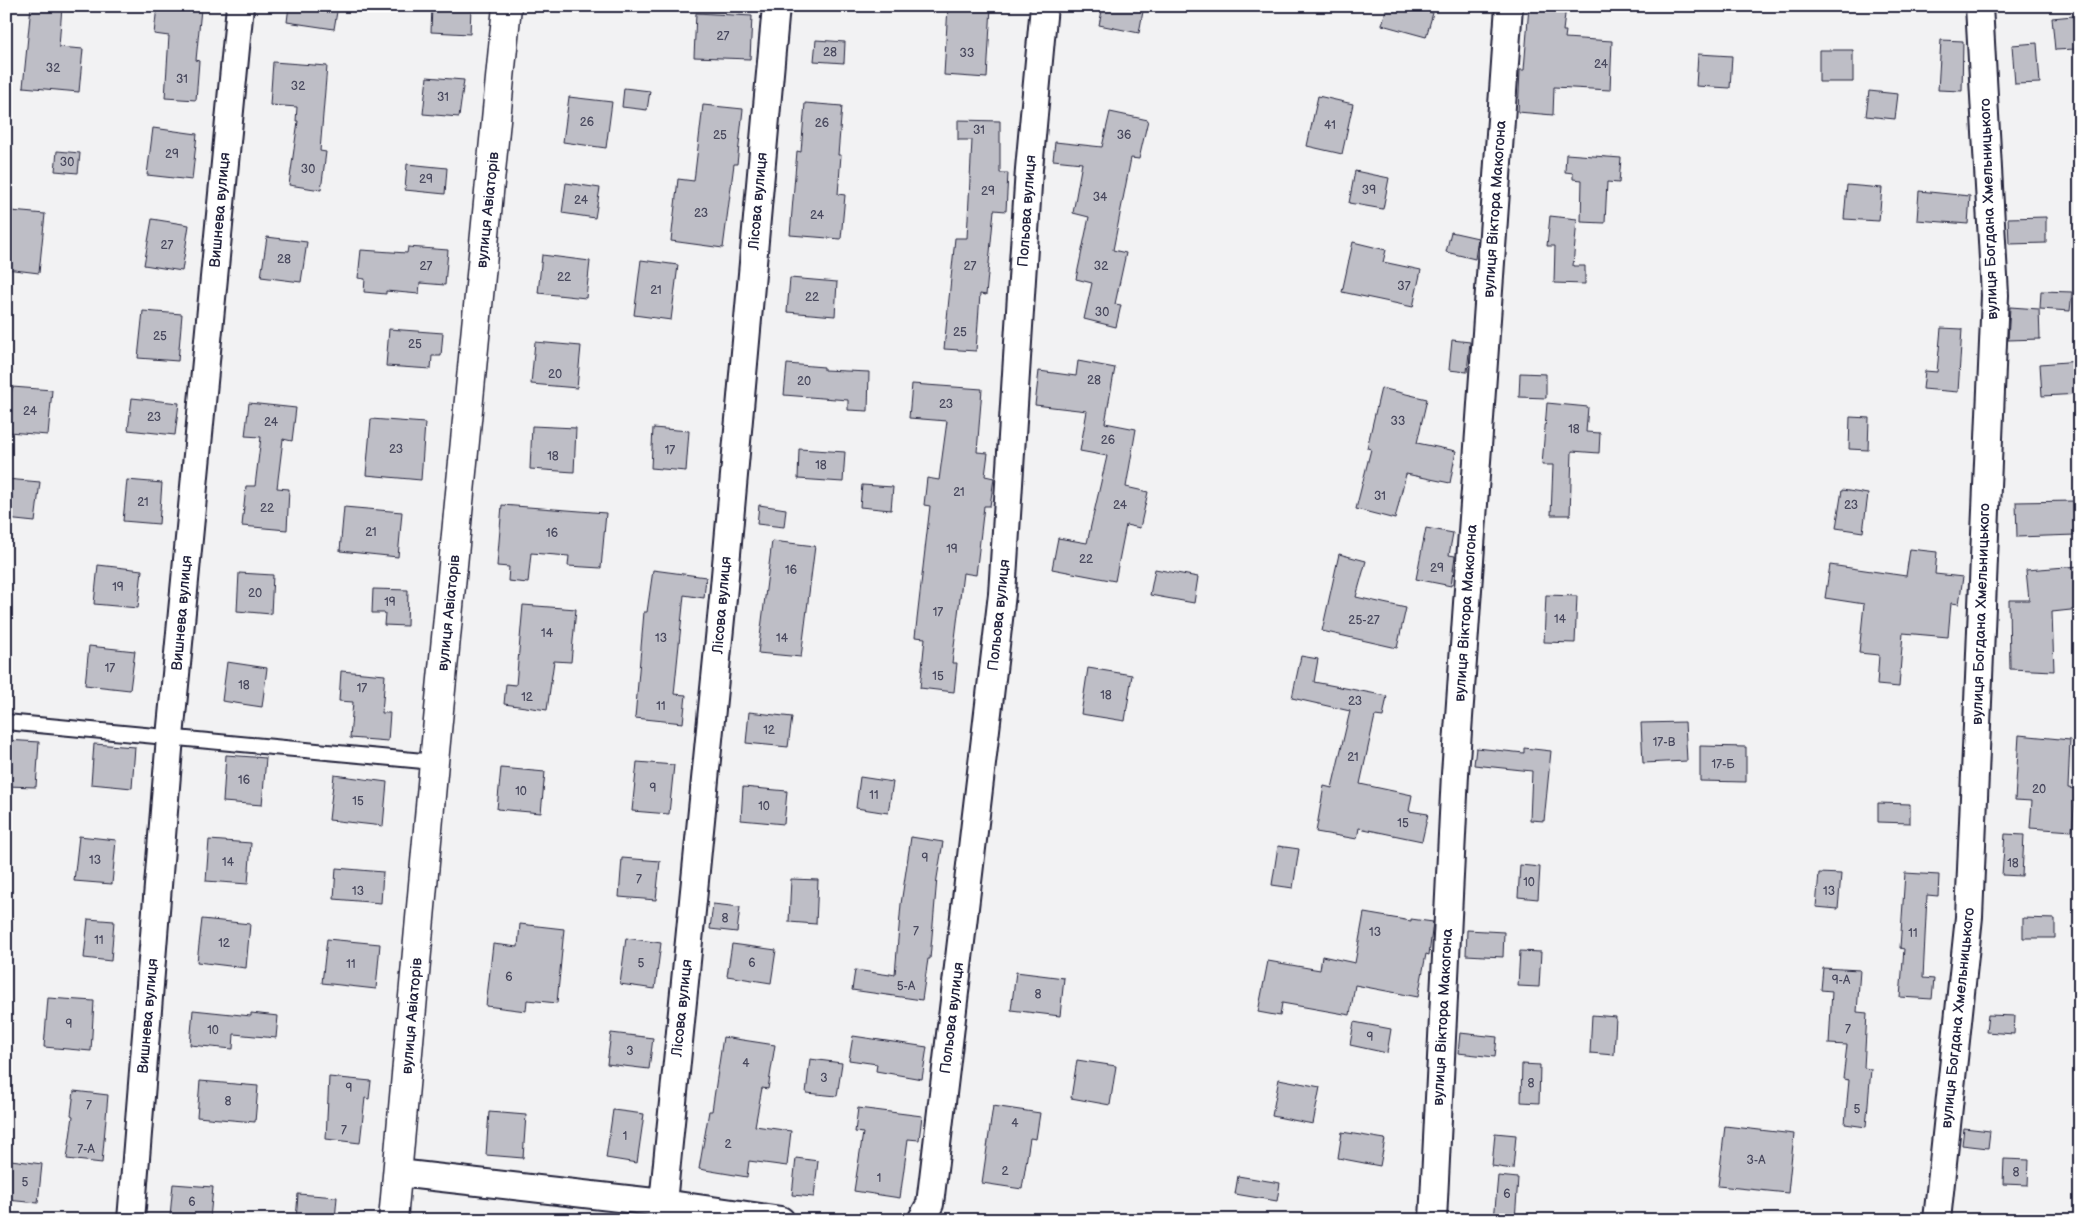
<svg xmlns="http://www.w3.org/2000/svg" width="2086" height="1226" font-family="'Balsamiq Sans',sans-serif">
<rect width="100%" height="100%" fill="#f2f2f3"/>
<filter id="ink" filterUnits="userSpaceOnUse"><feTurbulence type="fractalNoise" baseFrequency=".02" numOctaves="2"/><feDisplacementMap in="SourceGraphic" scale="10" xChannelSelector="R" yChannelSelector="G"/><feConvolveMatrix kernelMatrix="1 2 1 2 8 2 1 2 1" color-interpolation-filters="sRGB"/></filter>
<g filter="url(#ink)">
<!-- building -->
<path fill="#bebec6" stroke="#22223b" d="M31,6H62L59,47L83,49L79,92L23,87Z
M157,6L201,9L196,60L199,61L196,100L165,98L169,36L154,34Z
M289,6H338L334,29L287,22Z
M432,6H471L470,34L431,32Z
M948,6H991L987,78L944,75Z
M1103,6H1144L1139,33L1099,25Z
M1387,6H1407L1433,13L1426,37L1382,25Z
M1529,6H1566L1563,31H1566L1565,38L1612,41L1610,90L1554,87L1553,115L1518,112L1520,70H1524Z
M696,13L752,16L750,59L694,57Z
M2073,16L2076,49L2055,50L2052,18Z
M816,40L845,42L844,63L814,61Z
M1941,40L1963,41L1962,91L1938,90Z
M2037,43L2040,83L2015,84L2012,45Z
M1819,50H1853V82H1819Z
M1698,54L1732,56L1730,88L1696,86Z
M273,62L327,66L320,151L326,152L321,190L289,185L298,121H296L297,107L270,105Z
M427,77L464,80L459,117L423,114Z
M624,88L650,91L647,110L622,107Z
M1869,91L1898,94L1895,119L1866,116Z
M1318,96L1353,104L1342,154L1307,146Z
M569,97L612,102L606,148L563,142Z
M805,103L842,106L838,155H841L838,194L845,195L841,239L790,235L797,151L801,152Z
M703,105L743,109L737,164H734L723,248L671,241L678,179L694,181Z
M1110,112L1148,120L1139,159L1131,158L1113,250L1126,253L1115,304L1121,305L1116,327L1084,319L1092,283L1076,279L1089,217L1073,213L1082,163L1053,160L1055,142L1102,147Z
M958,120L1000,121V173H1008L1006,211L994,210L986,295L980,294L976,351L944,349L955,238H967L972,140H958Z
M153,128L197,134L192,180L147,175Z
M57,151L80,153L78,173L55,171Z
M1566,154L1621,158L1619,183L1607,182L1605,223L1581,222L1582,180L1573,179V173L1565,172Z
M407,164L447,168L445,194L405,190Z
M1355,171L1389,178L1383,209L1349,203Z
M566,183L600,188L595,218L562,213Z
M1847,185L1882,188L1879,221L1844,219Z
M1919,191L1970,196L1968,224L1917,220Z
M11,211L45,214L39,273L6,269Z
M1550,216L1577,219L1573,266H1585V284L1554,283L1555,246H1547Z
M2046,217V243L2009,244L2008,218Z
M152,219L189,225L182,271L144,265Z
M1451,232L1478,238L1475,259L1446,252Z
M267,237L307,242L301,282L261,277Z
M1353,242L1386,250L1383,262L1421,270L1413,307L1342,292Z
M408,247L448,250L445,285L420,283L419,294L386,291V294L364,292L365,279L358,278L361,250L407,253Z
M542,255L590,261L586,298L538,293Z
M641,260L678,265L671,320L634,315Z
M790,278L837,282L835,316L787,312Z
M2041,291L2072,292L2070,311L2040,309Z
M2010,307L2039,309L2040,339L2008,340Z
M143,311L182,314L178,361L138,358Z
M1941,328L1962,329L1958,392L1923,389L1925,371L1937,372Z
M389,329L443,333L441,356H432L431,369L386,366Z
M1452,340L1470,342L1467,372L1449,370Z
M535,342L581,346L577,388L531,384Z
M1078,361L1115,368L1105,423L1136,429L1126,487L1148,492L1140,528L1126,525L1115,581L1052,569L1058,538L1087,543L1107,456L1080,451L1087,411L1035,405L1039,371L1076,376Z
M2080,361V394L2042,396L2040,364Z
M787,364L824,367V370L869,372L868,411L848,410V400L784,395Z
M1520,373L1546,374V398L1519,397Z
M912,384L982,389L977,452L988,453L985,476L994,478L990,506H984L976,575L963,573L952,663H957L954,692L920,688L925,638L915,637L930,506L924,505L927,478L939,480L947,421L909,418Z
M12,387L52,390L48,435L8,432Z
M1381,388L1427,399L1417,443L1456,451L1450,483L1406,474L1395,519L1356,509L1371,449L1367,448Z
M132,398L179,403L175,435L128,430Z
M249,403L296,408L292,441L283,439L277,488L289,489L287,530L242,526L246,486H255L261,437L245,436Z
M1547,403L1588,407L1586,432L1600,433L1599,453L1572,451L1570,515H1551L1553,465H1542Z
M1850,417L1869,418L1868,450L1849,449Z
M371,419L425,423L421,480L366,475Z
M532,426L576,428L574,472L530,469Z
M653,428L689,431L686,471L651,468Z
M799,449L845,452L843,482L798,479Z
M6,479L40,482L35,522L6,519Z
M127,480L162,483L159,524L123,521Z
M862,485L893,487L891,510L860,507Z
M1842,490L1868,494L1863,532L1836,528Z
M2075,501L2076,535L2017,537L2016,502Z
M502,505L606,513L601,568L568,566L569,556L531,553L528,583L508,581L509,567L497,566Z
M759,505L786,509L784,527L757,524Z
M344,507L402,512L398,557L340,551Z
M1426,528L1453,533L1449,555L1455,556L1451,586L1416,579Z
M772,541L815,546L801,657L758,653Z
M1910,549L1937,552L1935,574L1963,577L1959,604L1951,603L1948,637L1903,633L1899,687L1877,685L1879,655L1859,653L1864,604L1825,598L1830,565L1906,576Z
M1339,554L1366,561L1356,597L1406,608L1397,648L1322,631Z
M98,565L142,570L138,608L94,604Z
M2080,566V609L2052,612L2054,671L2010,669L2009,600H2029L2026,570Z
M1155,569L1198,577L1194,603L1150,595Z
M653,570L706,577L704,598L684,595L674,694L686,695L683,723L635,718L644,612H647Z
M239,573L273,575L271,614L237,611Z
M373,589L408,590L407,626L384,625L385,613H372Z
M1546,595L1577,596L1575,643L1544,642Z
M523,605L576,609L571,662L554,661L547,710L504,704L506,684L516,685Z
M89,646L135,651L130,690L85,685Z
M1301,656L1318,659L1314,682L1387,696L1383,717L1375,716L1360,784L1412,795L1409,811L1428,814L1422,841L1359,828L1357,839L1316,832L1324,786L1332,788L1350,711L1292,698Z
M227,662L267,668L262,707L222,701Z
M1088,668L1132,675L1125,721L1081,714Z
M341,671L385,675L382,713H390L388,741L350,738L353,702L339,701Z
M749,712L792,717L788,747L746,743Z
M1685,722L1687,761L1643,763L1641,723Z
M2019,735L2070,740L2068,788L2076,789L2072,831L2030,828L2032,801L2015,800Z
M6,740L39,742L36,787L6,786Z
M94,744L135,747L132,788L91,784Z
M1700,746L1746,747V782L1700,781Z
M1476,748L1524,753V748L1551,751L1544,821L1530,820L1532,771L1474,765Z
M226,755L266,758L262,805L223,802Z
M637,762L674,765L669,814L632,811Z
M501,768L545,772L541,813L497,809Z
M334,775L387,782L383,826L329,820Z
M860,777L893,782L888,813L856,808Z
M743,787L787,791L784,824L741,820Z
M1878,803L1910,804V823L1878,822Z
M2005,834L2024,835L2022,876L2002,875Z
M79,836L116,840L112,884L74,881Z
M911,837L943,842L937,878L930,959H928L922,1000L852,990L855,970L890,975V973L895,974L901,904Z
M209,840L251,843L248,884L206,881Z
M1278,846L1299,849L1293,888L1272,885Z
M622,858L660,861L656,900L619,897Z
M1520,865L1540,867L1538,899L1518,897Z
M336,868L383,872L381,903L334,899Z
M1819,873L1841,874L1838,909L1816,907Z
M1905,873L1939,875L1938,896L1927,895L1923,978L1934,979L1932,999L1900,997L1904,949L1900,948Z
M791,879L818,880L816,924L789,922Z
M713,904L740,907L737,932L710,929Z
M1364,913L1411,921V919L1433,922L1429,955L1426,954L1418,997L1355,985L1350,1015L1282,1003L1280,1016L1258,1012L1268,961L1320,970L1322,956L1355,963Z
M2023,918L2055,919V938H2023Z
M88,919L114,921L111,961L84,958Z
M202,919L250,924L246,968L197,962Z
M520,924L564,929L557,1003L527,1000L526,1011L486,1006L493,944L518,947Z
M1467,930L1504,932L1503,957L1466,955Z
M626,938L661,943L655,989L620,984Z
M327,939L380,944L376,989L322,983Z
M732,944L776,950L771,983L727,976Z
M1520,951L1541,952L1539,987L1518,986Z
M1823,968L1860,970L1857,1012L1867,1013L1864,1068L1871,1069L1866,1127L1845,1124L1849,1080L1843,1079L1847,1045L1829,1044L1832,991L1821,990Z
M1016,972L1064,978L1060,1016L1011,1010Z
M48,998L94,1001L91,1051L44,1047Z
M193,1010L251,1016V1013L278,1016L276,1038L234,1034L233,1049L190,1045Z
M1592,1015L1616,1017L1614,1055L1590,1053Z
M1988,1015L2015,1016L2014,1034L1986,1032Z
M1354,1022L1391,1029L1387,1053L1350,1045Z
M611,1033L653,1038L649,1069L607,1064Z
M1460,1033L1497,1037L1495,1057L1458,1053Z
M853,1036L927,1047L922,1079L876,1071L877,1064L849,1060Z
M723,1037L775,1045L768,1089L762,1088L755,1126L791,1131L787,1166L749,1161L747,1177L699,1169L709,1111H712Z
M810,1059L842,1063L837,1096L806,1093Z
M1077,1060L1116,1066L1110,1105L1071,1098Z
M1522,1064L1540,1065L1539,1103L1521,1102Z
M329,1077L371,1081L369,1099L365,1098L360,1143L326,1139Z
M1279,1079L1320,1087L1313,1124L1272,1116Z
M200,1081L258,1086L255,1122L197,1117Z
M74,1091L108,1095L102,1163L67,1159L73,1116L71,1115Z
M993,1106L1040,1113L1036,1139L1030,1138L1022,1189L982,1183Z
M858,1108L922,1116L919,1140L908,1139L900,1198L854,1191L863,1133L855,1132Z
M613,1110L644,1114L637,1163L606,1158Z
M489,1112L526,1115L523,1158L486,1155Z
M1725,1126L1794,1134L1788,1193L1718,1186Z
M1964,1128L1990,1131L1988,1148L1962,1145Z
M1342,1132L1385,1139L1380,1166L1338,1158Z
M1495,1133L1516,1135L1513,1169L1492,1166Z
M796,1158L818,1161L814,1197L792,1195Z
M2004,1159L2029,1160L2028,1185L2003,1184Z
M11,1160L42,1164L38,1203L7,1200Z
M1238,1176L1280,1183L1277,1201L1235,1194Z
M1498,1176L1518,1178L1515,1220H1494Z
M173,1184L213,1187L210,1219L170,1216Z
M298,1194L337,1197L335,1220H296Z"/>
<g fill="none" stroke-linecap="round" stroke-linejoin="round">
<!-- service casing -->
<g stroke="#22223b" stroke-width="18">
<path id="service" d="M6,722L434,762"/>
</g>
<!-- minor casing -->
<g stroke="#22223b" stroke-width="30">
<path id="minor" d="M398,1173L663,1203L781,1220
M663,1203L723,598L776,6
M131,1220L170,737L240,6
M921,1220L930,1204L1002,594L1029,169L1044,6
M1433,1220L1455,774L1509,6
M1937,1220L1969,917L1995,295L1979,6"/>
</g>
<!-- secondary casing -->
<g stroke="#22223b" stroke-width="31">
<path id="secondary" d="M393,1220L434,762L507,6"/>
</g>
<!-- service -->
<use href="#service" stroke="#fff" stroke-width="14"/>
<!-- minor -->
<use href="#minor" stroke="#fff" stroke-width="26"/>
<!-- secondary -->
<use href="#secondary" stroke="#fff" stroke-width="28"/>
</g>
</g>
<g text-anchor="middle" dominant-baseline="central" stroke-width="4" stroke-linejoin="round" paint-order="stroke">
<!-- number labels -->
<g font-size="12" fill="#49495e">
<text x="723" y="36">27</text>
<text x="830" y="52">28</text>
<text x="967" y="53">33</text>
<text x="1601" y="64">24</text>
<text x="53" y="68">32</text>
<text x="182" y="79">31</text>
<text x="298" y="86">32</text>
<text x="443" y="97">31</text>
<text x="587" y="122">26</text>
<text x="822" y="123">26</text>
<text x="1330" y="125">41</text>
<text x="979" y="130">31</text>
<text x="720" y="135">25</text>
<text x="1124" y="135">36</text>
<text x="172" y="154">29</text>
<text x="67" y="162">30</text>
<text x="308" y="169">30</text>
<text x="426" y="179">29</text>
<text x="1369" y="190">39</text>
<text x="988" y="191">29</text>
<text x="1100" y="197">34</text>
<text x="581" y="200">24</text>
<text x="701" y="213">23</text>
<text x="817" y="215">24</text>
<text x="167" y="245">27</text>
<text x="284" y="259">28</text>
<text x="426" y="266">27</text>
<text x="970" y="266">27</text>
<text x="1101" y="266">32</text>
<text x="564" y="277">22</text>
<text x="1404" y="286">37</text>
<text x="656" y="290">21</text>
<text x="812" y="297">22</text>
<text x="1102" y="312">30</text>
<text x="960" y="332">25</text>
<text x="160" y="336">25</text>
<text x="415" y="344">25</text>
<text x="555" y="374">20</text>
<text x="1094" y="380">28</text>
<text x="804" y="381">20</text>
<text x="946" y="404">23</text>
<text x="30" y="411">24</text>
<text x="154" y="417">23</text>
<text x="1398" y="421">33</text>
<text x="271" y="422">24</text>
<text x="1574" y="429">18</text>
<text x="1108" y="440">26</text>
<text x="396" y="449">23</text>
<text x="670" y="450">17</text>
<text x="553" y="456">18</text>
<text x="821" y="465">18</text>
<text x="959" y="492">21</text>
<text x="1380" y="496">31</text>
<text x="143" y="502">21</text>
<text x="1120" y="505">24</text>
<text x="1851" y="505">23</text>
<text x="267" y="508">22</text>
<text x="371" y="532">21</text>
<text x="552" y="533">16</text>
<text x="952" y="549">19</text>
<text x="1086" y="559">22</text>
<text x="1437" y="568">29</text>
<text x="791" y="570">16</text>
<text x="118" y="587">19</text>
<text x="255" y="593">20</text>
<text x="390" y="602">19</text>
<text x="938" y="612">17</text>
<text x="1560" y="619">14</text>
<text x="1364" y="620">25-27</text>
<text x="547" y="633">14</text>
<text x="661" y="638">13</text>
<text x="782" y="638">14</text>
<text x="110" y="668">17</text>
<text x="938" y="676">15</text>
<text x="244" y="685">18</text>
<text x="362" y="688">17</text>
<text x="1106" y="695">18</text>
<text x="527" y="697">12</text>
<text x="1355" y="701">23</text>
<text x="661" y="706">11</text>
<text x="769" y="730">12</text>
<text x="1664" y="742">17-В</text>
<text x="1353" y="757">21</text>
<text x="1723" y="764">17-Б</text>
<text x="244" y="780">16</text>
<text x="653" y="788">9</text>
<text x="2039" y="789">20</text>
<text x="521" y="791">10</text>
<text x="874" y="795">11</text>
<text x="358" y="801">15</text>
<text x="764" y="806">10</text>
<text x="1403" y="823">15</text>
<text x="925" y="858">9</text>
<text x="95" y="860">13</text>
<text x="228" y="862">14</text>
<text x="2013" y="863">18</text>
<text x="639" y="879">7</text>
<text x="1529" y="882">10</text>
<text x="358" y="891">13</text>
<text x="1829" y="891">13</text>
<text x="725" y="918">8</text>
<text x="916" y="931">7</text>
<text x="1375" y="932">13</text>
<text x="1913" y="933">11</text>
<text x="99" y="940">11</text>
<text x="224" y="943">12</text>
<text x="641" y="963">5</text>
<text x="752" y="963">6</text>
<text x="351" y="964">11</text>
<text x="509" y="977">6</text>
<text x="1841" y="980">9-А</text>
<text x="906" y="986">5-А</text>
<text x="1038" y="994">8</text>
<text x="69" y="1024">9</text>
<text x="1848" y="1029">7</text>
<text x="213" y="1030">10</text>
<text x="1370" y="1037">9</text>
<text x="630" y="1051">3</text>
<text x="746" y="1063">4</text>
<text x="824" y="1078">3</text>
<text x="1531" y="1083">8</text>
<text x="349" y="1088">9</text>
<text x="228" y="1101">8</text>
<text x="89" y="1105">7</text>
<text x="1857" y="1109">5</text>
<text x="1015" y="1123">4</text>
<text x="344" y="1130">7</text>
<text x="625" y="1136">1</text>
<text x="728" y="1144">2</text>
<text x="86" y="1149">7-А</text>
<text x="1756" y="1160">3-А</text>
<text x="1005" y="1171">2</text>
<text x="2016" y="1172">8</text>
<text x="879" y="1178">1</text>
<text x="25" y="1182">5</text>
<text x="1507" y="1194">6</text>
<text x="192" y="1202">6</text>
</g>
<!-- street labels -->
<g font-size="15" fill="#22223b" stroke="#fff">
<text transform="translate(758 201) rotate(-85)">Лісова вулиця</text>
<text transform="translate(1495 209) rotate(-86)">вулиця Віктора Макогона</text>
<text transform="translate(1989 209) rotate(-92)">вулиця Богдана Хмельницького</text>
<text transform="translate(220 210) rotate(-85)">Вишнева вулиця</text>
<text transform="translate(488 210) rotate(-84)">вулиця Авіаторів</text>
<text transform="translate(1027 211) rotate(-86)">Польова вулиця</text>
<text transform="translate(722 605) rotate(-85)">Лісова вулиця</text>
<text transform="translate(182 613) rotate(-85)">Вишнева вулиця</text>
<text transform="translate(449 613) rotate(-84)">вулиця Авіаторів</text>
<text transform="translate(1466 613) rotate(-86)">вулиця Віктора Макогона</text>
<text transform="translate(1981 614) rotate(-88)">вулиця Богдана Хмельницького</text>
<text transform="translate(999 615) rotate(-84)">Польова вулиця</text>
<text transform="translate(682 1008) rotate(-84)">Лісова вулиця</text>
<text transform="translate(148 1016) rotate(-85)">Вишнева вулиця</text>
<text transform="translate(412 1016) rotate(-85)">вулиця Авіаторів</text>
<text transform="translate(1443 1017) rotate(-87)">вулиця Віктора Макогона</text>
<text transform="translate(952 1018) rotate(-83)">Польова вулиця</text>
<text transform="translate(1958 1018) rotate(-84)">вулиця Богдана Хмельницького</text>
</g>
</g>
<!-- margin -->
<rect width="2086" height="1226" fill="none" stroke="#fff" stroke-width="25"/>
<rect x="12" y="12" width="2061" height="1201" fill="none" stroke="#22223b" stroke-width="2" filter="url(#ink)"/>
</svg>
